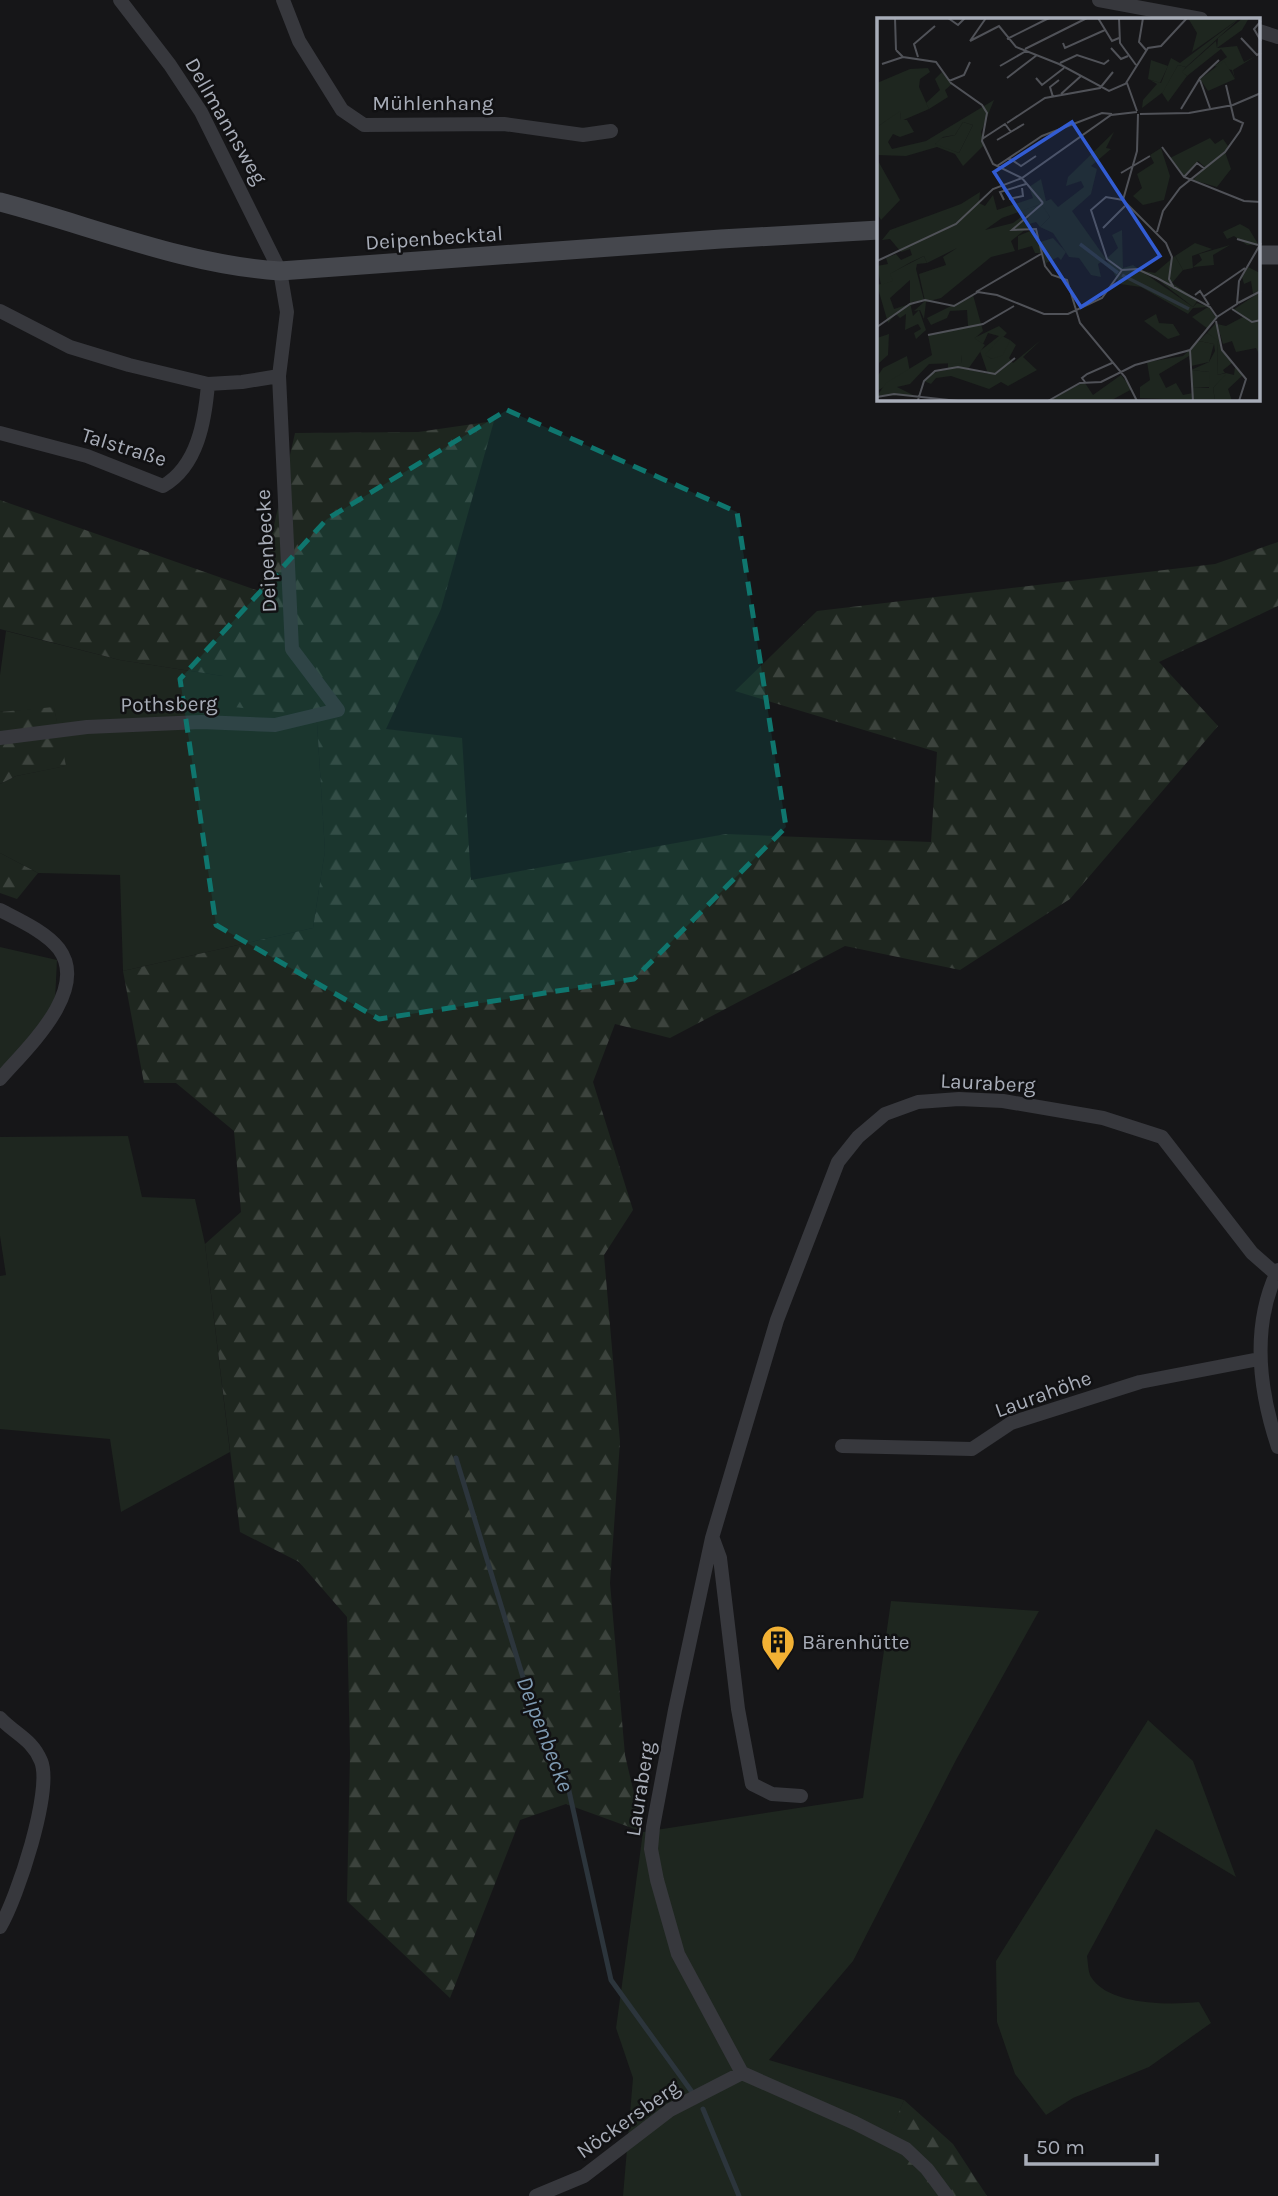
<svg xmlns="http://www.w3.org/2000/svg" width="1278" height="2196" font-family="Karla,sans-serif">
<defs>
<pattern id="forest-firs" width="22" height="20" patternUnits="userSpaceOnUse" patternTransform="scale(1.75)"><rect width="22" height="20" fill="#1e261f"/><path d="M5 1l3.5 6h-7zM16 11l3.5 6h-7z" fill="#3c433d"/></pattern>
</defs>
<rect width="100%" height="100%" fill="#161618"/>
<!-- grass -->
<path fill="#1e261f" d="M6,631L120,660L223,676L311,716L317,723L325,851L313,928L123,971L120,875L38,873L0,853V784L16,776L65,766L54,708L0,712V675Z
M0,947L57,960L55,1001L0,1081Z
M128,1136L142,1197L195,1199L205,1244L230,1452L121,1512L110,1439L0,1429V1276L6,1275L0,1236V1137Z
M891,1601L1039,1611L956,1760L853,1961L769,2060L904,2100L886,2144L932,2196H623L633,2078L616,2028L643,1832L863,1798Z
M1148,1720L1193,1761L1236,1877L1156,1829L1087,1956C1088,1962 1088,1972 1091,1977C1109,2006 1171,2005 1199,2002L1211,2023L1149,2067L1073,2098L1046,2115L1015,2074L997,2022L996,1961Z"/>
<!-- forest -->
<path fill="url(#forest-firs)" d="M494,421L441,609L386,729L462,738L471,880L726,834L931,842L937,752L735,691L817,611L1215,564L1278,542V606L1159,662L1218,726L1070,899L960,970L845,946L670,1038L615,1024L593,1082L633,1210L604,1255L620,1442L610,1583L625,1755L643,1832L566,1804L520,1820L450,1998L347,1901L350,1753L347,1617L299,1562L240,1532L205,1244L241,1212L234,1131L176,1083H144L123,971L313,928L325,851L317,723L311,716L234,707L223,676L120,660L0,629V500L259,591L295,433L418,432Z
M54,707L66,766L16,776L0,784V712Z
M0,853L38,873L17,899L0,893Z
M904,2100L953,2144L987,2196H920L885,2144Z"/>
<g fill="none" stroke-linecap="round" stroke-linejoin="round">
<!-- stream -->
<path stroke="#2c353c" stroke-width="5" d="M456,1458L529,1697L567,1782L611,1980L692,2092
M703,2109L739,2196"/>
<!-- minor -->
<path stroke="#37383d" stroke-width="14" d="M283,0L299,41L342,110L364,125L504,124L583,135L611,131
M1099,0L1201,19
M1259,31L1278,37
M0,311L70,347L129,365L208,384L242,382L279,376
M0,433L87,456L163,486C198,466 205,420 208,384
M0,738L87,727L201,722L275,725L338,710L292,649L279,376L287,312L280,271L201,112L170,65L120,0
M0,910C19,920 46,932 59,949C90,991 25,1050 0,1079
M1278,1270C1251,1326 1259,1390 1278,1447
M842,1446L972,1449L1011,1423L1140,1382L1259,1359
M713,1539L720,1558L738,1709L752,1784L772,1794L801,1796
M0,1718C15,1734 32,1739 41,1761C53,1790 17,1899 0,1927
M536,2196L584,2176L670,2110L742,2073
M947,2196L927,2169L906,2149L855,2123L742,2073L678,1954L657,1880L651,1849L653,1827L675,1710L712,1538L777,1320L838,1162L858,1137L885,1114L918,1102L959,1099L1003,1101L1103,1118L1162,1137L1252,1253L1276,1274"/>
<!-- secondary -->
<path stroke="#45474d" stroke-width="19" d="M0,202C92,226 185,265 280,271L721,239L879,230
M1259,255H1278"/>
</g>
<!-- marked area -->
<path fill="#0f766e" fill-opacity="0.2" stroke="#0f766e" stroke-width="5" stroke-dasharray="14 9" stroke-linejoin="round" d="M507,410L737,512L786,827L634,979L379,1019L216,925L180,679L327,519Z"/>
<!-- icons -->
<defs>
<g id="building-pin" transform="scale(1.75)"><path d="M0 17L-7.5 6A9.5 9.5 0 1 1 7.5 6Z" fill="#f2b134" stroke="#111113"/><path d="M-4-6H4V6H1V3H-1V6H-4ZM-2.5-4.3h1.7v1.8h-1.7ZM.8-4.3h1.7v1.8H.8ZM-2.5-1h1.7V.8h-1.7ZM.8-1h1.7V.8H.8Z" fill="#111"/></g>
</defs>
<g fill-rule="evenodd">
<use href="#building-pin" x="778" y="1642"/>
</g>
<g text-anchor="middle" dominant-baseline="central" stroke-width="5" stroke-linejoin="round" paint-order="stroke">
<!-- street labels -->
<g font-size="21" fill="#a8adb8" stroke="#111113">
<text x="433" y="103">Mühlenhang</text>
<text transform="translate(226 121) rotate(60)">Dellmannsweg</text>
<text transform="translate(434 238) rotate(-4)">Deipenbecktal</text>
<text transform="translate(124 447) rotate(17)">Talstraße</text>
<text transform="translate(266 551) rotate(-93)">Deipenbecke</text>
<text transform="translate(169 704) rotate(-1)">Pothsberg</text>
<text transform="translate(988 1083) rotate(3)">Lauraberg</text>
<text transform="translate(1043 1394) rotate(-20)">Laurahöhe</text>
<text transform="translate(640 1789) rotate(-81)">Lauraberg</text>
<text transform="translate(628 2119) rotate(-35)">Nöckersberg</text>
</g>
<!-- poi labels -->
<g font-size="21" fill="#a8adb8" stroke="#111113" text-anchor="start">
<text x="802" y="1642">Bärenhütte</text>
</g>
<!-- water labels -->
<g font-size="23" font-style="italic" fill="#7f9bb3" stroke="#111113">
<text transform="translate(545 1734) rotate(69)">Deipenbecke</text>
</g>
</g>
<!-- overview -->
<g transform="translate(877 18)">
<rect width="383" height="383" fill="#161618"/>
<path d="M339,23L340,30L360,28L367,44L379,38L356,52L358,61L355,52L337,48L350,39L344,31L310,58L304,54ZM51,50L53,54L43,61L42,69L52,91L24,103L23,94L0,109V65L33,51ZM86,104L96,107L82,135L58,127L60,121L78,117ZM333,120L338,126L346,121L351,128L348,134L354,151L340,169L316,162L328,149L321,143L307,158L293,140ZM284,130L293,158L287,182L266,187L256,178L265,170L260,156L277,145L273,137ZM165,186L173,199L163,209L159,204L149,207L151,199L142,193ZM363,206L372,211L381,226L370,227L357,218L350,221L346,214ZM158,211L160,225L176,220L189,234L184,242L181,239L169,245L165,235H158L155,228L141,232V218ZM245,212L246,250L256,247L316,289L320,285L332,289L339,300L331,311L315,299L331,289L316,290L311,296L264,269L243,266L229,241L241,230L235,217ZM318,225L335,231L315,238L316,250L306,252L298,238ZM47,238L50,245L40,246L39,251L47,282L35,284L34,289L36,298L42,292L49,312L39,321L37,315L44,311L41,306L28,312L29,296L23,300L19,296L11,305L0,267L15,263L12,256ZM33,262V286L17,291L13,280ZM383,274V338L379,330L359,334L355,323L346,326L340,306L349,308L366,299L356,292ZM96,277L106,313L98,320L108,327L89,354L71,350V343L84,345L85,337H55L51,317L91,308L90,292L73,293L70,300L54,307L50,300ZM279,296L282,305L296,306L303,317L291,321L267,303ZM339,305L344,330L355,345L346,352L348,355L340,357L341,323L330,315ZM12,316L11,337L2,345L0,320ZM322,323L337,326L332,344L314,348L312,338L282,356L289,370L299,365L306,377L316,375L315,369L332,370V383L263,380V369L273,362L270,344L306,338ZM30,338L33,354L0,373V359L6,350ZM358,349L366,357L351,371L355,383H338L336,370L349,355L357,357ZM244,357L255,371L233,383H172L203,366L208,365L216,377Z" fill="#1e261f" fill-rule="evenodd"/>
<path d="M311,0H363L315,34L320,15ZM366,0H372L365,12L340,30L341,20ZM301,47L309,49L305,54L310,58L291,84L285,75ZM65,54L75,66L68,72L71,79L52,91L49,85L63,72L58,61ZM117,82L104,114L107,127L86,148L78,136L60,129L29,138L0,137V109L23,93L24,102H30L37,114L23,119L16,116L11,124L15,131L49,123ZM86,104L96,107L82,135L58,126L66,119L78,117ZM237,114L229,130L234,131L214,148L220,151L214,176L195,193L229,241L221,246L224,259L214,257L202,240L192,239L176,215L163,209L173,199L164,186L125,200L108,212L136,205L148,196L147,205L154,207L134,223L138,233L114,239L64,280L49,284L47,301L43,292L37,293L48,283L42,256L69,247L66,239L80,230L50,245L47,238L34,244L13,256L16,263L4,267L0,248L11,246L9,240L19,236L24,242L35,237L33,231L24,234L13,221L5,222L13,212L84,186L103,174L102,185L108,188L116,177L120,192L156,180L152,169L164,161L169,183L174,181L181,189L207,169L204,163L189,168L191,159ZM353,227L336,237L337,247L316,249L325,242L322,236ZM298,238L306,252L295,265L321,282L316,289L280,261L256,251L278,255ZM371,249L383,255V273L376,276L374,263L367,266L365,259ZM122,308L130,315L109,337L115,341L133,322L139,327L132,340L136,345L164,322L146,339L160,352L131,368L124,364L112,371L74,358L59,360L54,366L47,363L55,355L81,349L111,356L103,333L122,318L111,315L106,326L97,320ZM330,315L341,322L340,357L350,355L336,370L338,383H332V354L314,352L332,344L338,333L337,326L322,323ZM55,337H85L84,345L52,346L33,366L20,369L36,377L0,378L9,365Z" fill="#1e261f" fill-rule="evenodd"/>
<path d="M274,42L291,48L283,65L271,61ZM347,43L358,61L331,73L323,61ZM0,141L23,182L4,202L0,195ZM125,318L133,322L126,337L115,341L108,337Z" fill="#1e261f"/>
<path d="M363,0L309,49L301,47L286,74L265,90L266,82L280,66L273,62L284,65L294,40L303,45Z" fill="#1e261f"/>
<path d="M314,352L332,354L333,369H314Z" fill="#1e261f"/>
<path fill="none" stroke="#2c353c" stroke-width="3.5" d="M203,226L241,255M245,257L312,291"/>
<path fill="none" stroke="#505258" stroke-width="2" d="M18,0L19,32M71,0L81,7L88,0M221,0L235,23L242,20M242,0L243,25L259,47M266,0L262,24L269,32M384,3L377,11L384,23M364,20L380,37L384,35M130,21L172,0M93,23L122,8L139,29L182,46L232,73L250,65L260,93M93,23L109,0M186,25L188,30L228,12M234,30L244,41L251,38M148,31L210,0M19,32L26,39L59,44L74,65L105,87L110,95L105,123L116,146L145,160L166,185M41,39L37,26L58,8M183,45L200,37L227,46L232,42M5,46L26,39M123,48L149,33M130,60L160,37M159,60L165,67L187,50M323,62L333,90M72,63L87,57L93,44M249,65L271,30L284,28L310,0M184,76L204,58M176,79L173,69L182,62M304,91L323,60L342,42M261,96L260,133L246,182L289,225L295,239L292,261L297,270M263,96L312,95L356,87L384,75M130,105L168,80L223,70L236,54M105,121L128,106L134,114M120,122L147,106M285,129L307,159L367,183L384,184M132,140L144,148L159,138M120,148L165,118L225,95L235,96M244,155L273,138M307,159L320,145L328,151M132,181L146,178L145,170M127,182L123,174L149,166M166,185L135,212L159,211L168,248L175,257L190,262L203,305L248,359L260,383M226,210L248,188M280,214L286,193L303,170L348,134L363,113L366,105L357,101L349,67M360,221L381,227M0,243L79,206L116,171L145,160L234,97L260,94M245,252L260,251L280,260L333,289L340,299M245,252L230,241L214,192L229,179L246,182M99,274L164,236M318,277L323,273L332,287M326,279L368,250M361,285L384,273M355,291L375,304L384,302M339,303L345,332L369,361L362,383M0,309L33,286L48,282L77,288L101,274L120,277L167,296H191L225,280L245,252M51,317L106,306L137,288M313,332L316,383M208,364L205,360L210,356L235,345M0,379L17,376L81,383M41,382L47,363L58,353L81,349L118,356L138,340M171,383L203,365L224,364L258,347L313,332L340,299L360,286L362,263L384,225"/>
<path fill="#325cd3" fill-opacity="0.15" stroke="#325cd3" stroke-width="3.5" d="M195,104L283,238L204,289L117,154Z"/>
<rect width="383" height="383" fill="none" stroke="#a8adb8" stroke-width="3.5"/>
</g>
<!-- scale -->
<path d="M1026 2154v10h131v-10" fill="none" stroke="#a8adb8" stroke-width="3.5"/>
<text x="1036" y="2154" font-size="21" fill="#a8adb8" stroke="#111113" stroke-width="5" paint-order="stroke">50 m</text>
</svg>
